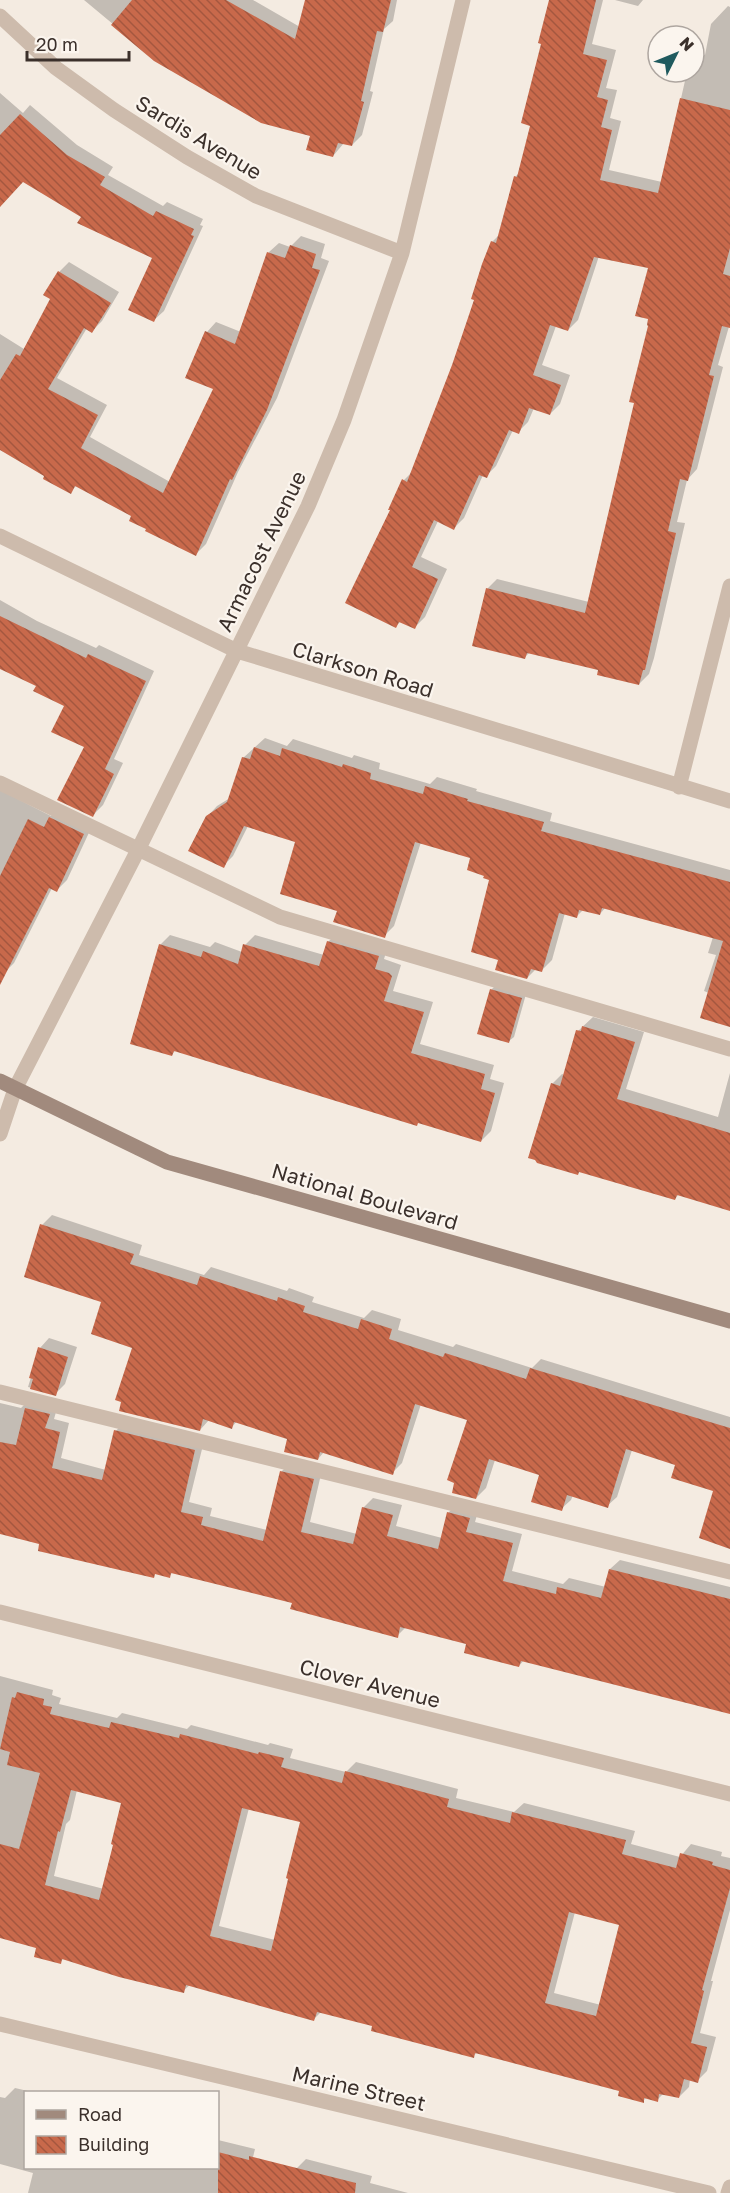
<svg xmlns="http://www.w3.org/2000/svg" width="730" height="2193" font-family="'Golos Text',sans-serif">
<defs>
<pattern id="building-back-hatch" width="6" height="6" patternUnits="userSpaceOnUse" patternTransform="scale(1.5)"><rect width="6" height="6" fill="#c8694b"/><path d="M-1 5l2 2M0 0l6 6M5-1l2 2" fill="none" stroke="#a4573f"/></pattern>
</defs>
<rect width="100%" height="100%" fill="#f4ebe1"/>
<!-- shadow -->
<path fill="#0003" fill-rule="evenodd" d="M84,0H253L300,27L306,0H397L393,21L384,29L370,91L373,92L362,135L352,145L344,143L333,156L311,135L155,59Z
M550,0H603L592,44L616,50L606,88L617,90L610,118L621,121L609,170L662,182L687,72H694V59L699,54L705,55L711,24L728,6L730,7V323L718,365L723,367L697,469L687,480L677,522L685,523L654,658L649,674L639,684L599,669L530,652L525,657L487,589L497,579L589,602L635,402L650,325V267L599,256L578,320L568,330L556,326L542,365L570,375L560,404L550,414L534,408L528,422L518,432L513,430L496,466L486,476L483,475L464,518L454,528L438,521L421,557L447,569L425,617L415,627L401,621L396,626L392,510L404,480L414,470L454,366L492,242L499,235L515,177L520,172L532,125Z
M615,0H643L638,6Z
M0,93L23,113L30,105L77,145L113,167L108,175L163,206L167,202L203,219L200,225L203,226L164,311L154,320V257L24,180L0,206Z
M301,236L325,244L321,258L329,261L277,398L238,472L206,544L196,554L133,515L77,485L70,492L0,448V334L24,349L27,345L52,299L45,295L60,271L69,262L119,292L102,321L92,331L87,328L57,378L107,405L90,437L170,482L215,389L207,332L216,322L241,332L269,252L279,243L290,247Z
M0,600L37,621L96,648L99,645L154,671L114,759L123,763L103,805L93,815L86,747L66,705L38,685L0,667Z
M265,738L287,746L293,739L352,758L354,755L380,763L379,769L430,784L437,777L477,789L476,791L552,813L550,821L730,870V1026L709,993L704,991L716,955L708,953L713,937L606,907L600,914L584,909L577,916L565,913L552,960L542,970L536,969L527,978L500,959L491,879L472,857L421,842L394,926L384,936L339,910L297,841L248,826L233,856L223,866L207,817L217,806L230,798L243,758Z
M0,790L51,816L60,808L93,824L67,880L57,890L52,888L14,963L4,973H0Z
M338,932L388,946L384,959L401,965L393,991L433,1002L420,1044L494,1065L490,1079L504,1083L491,1131L481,1141L176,1050L172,1054L160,945L170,935L210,947L215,942L242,952L245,945L255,935L324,955L328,942Z
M496,985L526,994L514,1037L509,1041L491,990Z
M593,1017L644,1032L626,1089L718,1117L730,1073V1209L679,1194L675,1199L552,1084L562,1074L565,1075L578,1031Z
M52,1215L142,1245L139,1255L204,1275L211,1267L287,1291L289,1288L314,1297L312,1302L364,1318L372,1310L401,1319L398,1330L453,1347L456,1344L532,1368L541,1359L730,1417V1547L715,1490L677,1464L632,1450L617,1497L607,1506L573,1495L571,1500L561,1509L541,1474L495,1460L486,1488L476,1498L469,1419L421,1404L402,1463L392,1473L324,1452L318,1459L289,1438L237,1421L232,1427L209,1420L200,1430L134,1347L103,1301L42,1225Z
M49,1338L77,1347L65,1384L55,1394L28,1387L40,1348Z
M31,1398L58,1405L54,1419L69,1423L61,1458L106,1470L116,1431L125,1421L204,1441L189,1502L212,1508L210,1516L267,1530L281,1472L291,1462L322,1470L310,1522L357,1534L363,1508L373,1498L402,1505L396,1526L442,1538L448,1513L458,1503L479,1508L475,1522L522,1534L512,1571L563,1584L569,1578L606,1587L610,1569L620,1560L730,1587V1713L524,1660L519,1666L468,1643L406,1627L397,1636L293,1602L173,1572L169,1576L156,1573L153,1576L41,1543L0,1532V1403L21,1408Z
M0,1676L53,1690L52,1695L61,1698L59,1704L117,1718L122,1713L187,1729L191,1725L268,1745L270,1743L293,1749L290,1758L346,1772L356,1762L458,1789L456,1798L514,1812L524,1803L635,1831L631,1844L680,1857L691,1844L722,1852L721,1856L730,1858V1910L711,1981H713L700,2033L716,2037L707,2071L697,2081L690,2079L689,2087L679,2097L664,2093L657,2100L647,2097L643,2101L621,2089L478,2052L473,2056L374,2025L322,2011L314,2019L191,1984L183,1991L64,1958L60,1962L38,1947L0,1937ZM77,1790L122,1802L104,1889L54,1876L66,1824L70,1820ZM249,1808L302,1821L275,1940L219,1926ZM575,1912L621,1924L601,2005L554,1993Z
M15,2088L32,2092H26V2168H218V2140L255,2149L244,2193H28L33,2173L0,2164V2097L5,2098Z
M306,2159L372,2176L370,2183L408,2193H291L296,2169Z"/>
<!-- building -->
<path fill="url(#building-back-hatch)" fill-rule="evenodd" d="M132,0H226L295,39L305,0H391L383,32L377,31L361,101L364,102L352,146L338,143L333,157L306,150L310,136L261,123L154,61L111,25Z
M549,0H596L583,54L607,60L597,97L608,100L601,127L612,130L600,180L658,193L680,98L730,110V248L723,274L730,276V328L722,326L709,375L714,376L688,481L680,479L668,531L676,533L645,670H643L639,685L597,675L598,670L527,653L525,659L472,646L486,588L585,613L634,403L629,402L648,326L647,325L648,319L635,316L648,268L594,257L568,331L550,325L533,375L561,385L550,415L529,408L519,434L509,430L487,478L479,475L454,530L434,520L412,567L438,579L415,629L399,622L396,628L345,603L390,510H388L402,479L407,482L452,365L474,300L471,299L482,264L491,241L496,243L514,176L517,177L530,126L521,123L541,44L538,43Z
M20,114L67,155L105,177L100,185L153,216L156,211L194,229L191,235L194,236L154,322L128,310L152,258L77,223L81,217L23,182L0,207V135Z
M290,245L316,254L312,268L320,270L267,410L232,480L230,479L196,556L145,531L146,529L129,521L131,516L75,486L71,494L43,479L44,476L0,450V380L16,354L20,356L50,299L43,295L58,271L111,303L92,333L84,328L48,389L98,415L81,448L163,493L213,389L185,378L205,331L235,344L267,252L285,258Z
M0,616L86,658L88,654L146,681L105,769L114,774L93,817L57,800L84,747L51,732L64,706L33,691L36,686L0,669Z
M254,747L280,756L282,748L342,767L343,764L371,773L370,779L423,794L425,786L468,799L467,801L544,822L541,831L730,882V1027L700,1018L723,941L602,908L600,915L579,910L577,918L559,913L542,972L531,969L527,979L495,970L498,960L471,952L489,880L483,878L484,876L467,870L470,858L415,842L385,938L333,922L337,911L280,894L295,842L244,826L224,868L188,851L206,816L227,802L242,757L250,759Z
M49,817L84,834L57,892L49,888L0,985V876L28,819L44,827Z
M327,941L379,956L375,969L389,973L392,976L384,1001L424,1012L411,1053L485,1074L481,1089L495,1093L481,1142L418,1123L417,1126L174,1051L172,1056L130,1044L159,944L201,957L203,951L238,964L243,944L319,966Z
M490,989L522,998L509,1043L477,1034Z
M582,1026L635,1042L617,1099L730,1133V1211L677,1195L675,1200L579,1172L578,1175L537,1163L535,1160L528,1158L551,1083L560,1086L576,1030L581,1031Z
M40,1224L134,1254L130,1264L197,1285L200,1276L277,1301L278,1297L305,1306L303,1312L358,1329L361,1319L392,1329L389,1339L443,1357L445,1353L526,1379L530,1368L730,1428V1549L699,1538L713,1491L671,1478L675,1465L626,1449L608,1508L567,1495L562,1511L531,1502L539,1475L489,1459L476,1499L452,1493L454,1483L447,1480L467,1420L415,1404L393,1475L320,1452L318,1460L284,1452L287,1439L234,1422L232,1429L203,1419L200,1431L119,1411L121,1402L115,1400L132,1348L91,1334L101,1302L24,1277Z
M38,1347L68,1357L56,1396L30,1389L33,1379L29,1378Z
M25,1408L50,1414L45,1428L60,1432L52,1468L102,1480L114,1430L195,1450L181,1512L203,1517L201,1525L263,1541L280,1471L314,1479L301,1532L353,1544L362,1507L393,1515L387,1536L438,1549L447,1512L470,1518L466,1532L513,1543L503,1581L556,1594L557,1587L601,1598L609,1569L730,1599V1714L521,1661L519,1667L464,1653L466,1644L400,1627L398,1638L290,1609L292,1603L171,1573L170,1578L155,1574L154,1578L38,1551L39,1544L0,1534V1442L16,1445Z
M17,1692L44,1699L43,1705L52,1707L50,1714L109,1728L111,1722L179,1738L180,1734L258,1754L259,1752L284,1758L281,1767L342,1783L345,1771L449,1799L447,1807L510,1823L512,1812L626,1840L622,1854L676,1868L680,1853L713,1862L712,1865L730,1870V1888L702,1990L704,1991L691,2043L707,2047L698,2083L684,2079L679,2098L659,2094L658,2102L644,2098V2103L618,2096L619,2091L475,2053L474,2058L371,2031L372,2026L317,2012L314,2021L186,1985L184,1993L119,1977L62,1959L61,1964L34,1957L36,1948L0,1938V1844L19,1849L40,1773L7,1765L10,1752L0,1749L12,1697L15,1698ZM71,1790L121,1803L111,1844L113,1845L99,1900L45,1885L58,1831L60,1832ZM242,1808L300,1822L286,1878L288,1879L271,1951L210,1936ZM569,1912L619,1925L596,2016L545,2003Z
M218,2152L249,2160V2156L356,2183L355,2193H218Z"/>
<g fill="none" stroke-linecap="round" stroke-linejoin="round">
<!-- lane -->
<path stroke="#cdbbac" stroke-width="15" d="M0,783L280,917L730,1049
M0,1392L730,1572"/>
<!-- street -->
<path stroke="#cdbbac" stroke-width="15" d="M0,16L56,68L114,110L187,157L256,196L402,253
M0,536L237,651L730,801
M679,787L730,586
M0,1134L15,1089L138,850L308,506L344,420L402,253L463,0
M0,1612L730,1794
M0,2024L709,2193
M728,2193L730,2187"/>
<!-- secondary -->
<path stroke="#a18a7d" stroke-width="15" d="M0,1081L167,1162L730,1321"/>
</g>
<g text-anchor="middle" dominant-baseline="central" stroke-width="4.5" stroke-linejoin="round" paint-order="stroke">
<!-- street labels -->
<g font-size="21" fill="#3b302b" stroke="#fbf5ee">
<text transform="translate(199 137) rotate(31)">Sardis Avenue</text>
<text transform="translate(261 551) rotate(-64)">Armacost Avenue</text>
<text transform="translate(363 669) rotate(17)">Clarkson Road</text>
<text transform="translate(365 1196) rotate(16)">National Boulevard</text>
<text transform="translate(370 1683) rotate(14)">Clover Avenue</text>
<text transform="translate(359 2088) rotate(13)">Marine Street</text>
</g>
</g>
<!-- legend -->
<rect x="24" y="2091" width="195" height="78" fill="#fbf5ee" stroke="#aea6a0" stroke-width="1.5"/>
<rect x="36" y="2110" width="30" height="9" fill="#a18a7d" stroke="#aea6a0" stroke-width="1.5"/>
<text x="78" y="2121" font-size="18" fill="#3b302b">Road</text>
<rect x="36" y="2136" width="30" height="18" fill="url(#building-back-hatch)" stroke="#aea6a0" stroke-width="1.5"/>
<text x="78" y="2151" font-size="18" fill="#3b302b">Building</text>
<!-- north arrow -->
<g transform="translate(676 54) rotate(47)"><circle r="28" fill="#fbf5ee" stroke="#aea6a0" stroke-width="1.5"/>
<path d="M0-4.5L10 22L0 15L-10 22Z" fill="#1f5a5e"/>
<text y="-9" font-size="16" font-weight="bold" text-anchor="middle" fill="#3b302b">N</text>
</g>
<!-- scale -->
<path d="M27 51v9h102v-9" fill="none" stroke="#3b302b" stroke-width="3"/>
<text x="36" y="51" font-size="18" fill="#3b302b" stroke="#fbf5ee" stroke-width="4.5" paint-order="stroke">20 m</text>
</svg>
